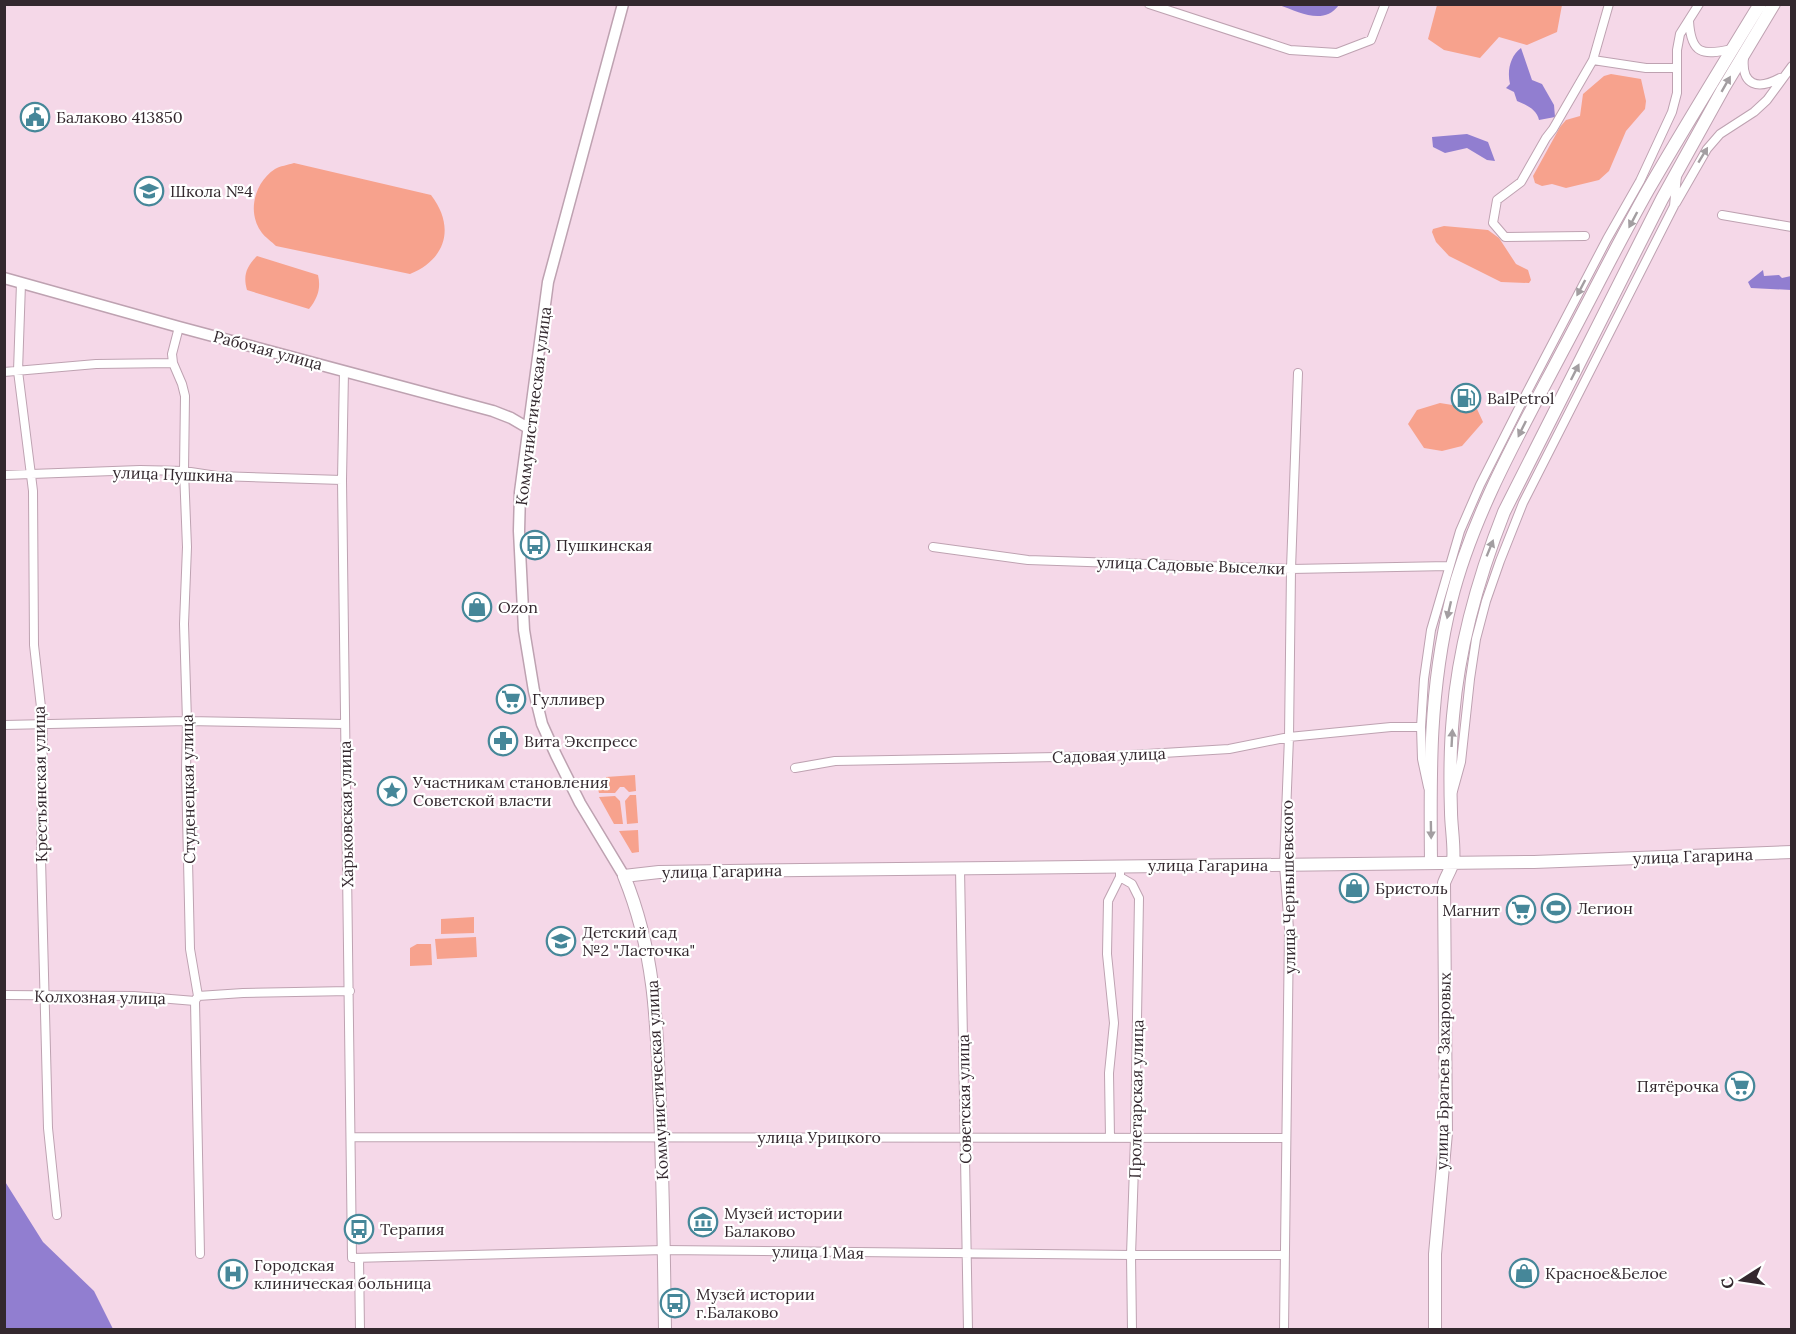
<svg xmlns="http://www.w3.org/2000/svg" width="1796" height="1334" font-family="Lora,serif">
<rect width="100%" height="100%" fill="#f5d8e8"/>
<!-- green -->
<path fill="#f7a28d" d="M1437,5V4L1562,5L1557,32L1527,45L1499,37L1480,58L1444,50L1428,39Z
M1611,74L1641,79L1646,101L1645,109L1626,131L1609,171L1599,180L1566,188L1552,184L1542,186L1535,183L1533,176L1560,127L1566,120L1580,116L1583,94L1604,76Z
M294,163L431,195C455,226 447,259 410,274L276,246C272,242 265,237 262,233C246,212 255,182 275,169C280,166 288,165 294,163Z
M1444,226L1488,230L1499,238L1516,264L1528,270L1531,280L1529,283L1501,282L1449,256L1436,242L1432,232L1433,229Z
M257,256L318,275C321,288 318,298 309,309L247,290C243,276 246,267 257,256Z
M1440,403L1477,409L1483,422L1462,446L1442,451L1424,448L1408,424L1417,410Z
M635,775L636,791L629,792L624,787H620L615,793H599L598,789L607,788L606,777Z
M630,795H636L638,823L627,824L625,801Z
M615,796L620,801L623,824H614L599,797Z
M638,830L639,852L632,853L619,831Z
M474,917V933L441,934V919Z
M476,937L477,957L437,959L435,939Z
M417,944H431L432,965L410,966V948Z"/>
<!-- water -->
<path fill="#917ed0" d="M1279,5L1339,4V5C1323,26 1300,12 1279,5Z
M1521,48L1532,80L1542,84L1554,105L1555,117L1539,120C1537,110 1527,105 1517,101L1514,92L1506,88L1510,84C1507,71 1510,56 1521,48Z
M1467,134L1488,142L1495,161L1487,160L1467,148L1445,153L1433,147L1432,137Z
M1763,270L1764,276L1779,275L1782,278L1791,276V290L1751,288L1748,282Z
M4,1180L43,1242L94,1291L113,1329H5Z"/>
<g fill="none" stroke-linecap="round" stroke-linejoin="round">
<!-- minor casing -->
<g stroke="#bea2b1" stroke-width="10">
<path id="minor" d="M1149,4L1290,50L1337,53L1371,40L1385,4
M1689,21C1691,54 1702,56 1732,49
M1744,57C1741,86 1758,90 1780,78
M1593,60L1646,68H1677
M1676,203L1707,149L1720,134L1754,112L1767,100L1792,66
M1722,215L1792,227
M1585,236L1505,237L1493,223L1497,200L1521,182L1546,138L1553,129L1593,60L1609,4
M21,283L18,371L33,491L34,645L43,725L41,859L48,1128L57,1215
M179,327L172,354L173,363L182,384L185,396L184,471L187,547L184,624L187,721L186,771L190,949L198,996L195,1001L200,1254
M344,371L342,480L352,1258L664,1250L1131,1255H1285
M4,372L96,364L173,363
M4,475L140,470L184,471L217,476L342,480
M933,547L1028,560L1291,569L1449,566
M4,725L187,721L344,724
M795,768L835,761L1114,756L1229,749L1289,737L1391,727H1421
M1428,787L1422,759L1421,727L1424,679L1431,630L1460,531L1480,485L1526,394L1607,239L1640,181L1672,112L1677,93V50L1680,34L1699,4
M1453,791L1461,762L1470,679L1476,639L1486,601L1500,561L1523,503L1674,206L1677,175
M1120,865V877L1132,884L1139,898L1135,1138L1131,1255L1132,1330
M960,868L968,1330
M4,995L134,996L195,1001
M198,996L243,993L350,991
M351,1137L1286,1138
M1110,1138L1109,1073L1114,1023L1107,954L1108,901L1120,877
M359,1258L360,1330
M1284,1330L1289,929L1284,865L1289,737L1291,569L1298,373"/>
</g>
<!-- tertiary casing -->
<g stroke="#bea2b1" stroke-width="13">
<path id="tertiary" d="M623,4L548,282L520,492L519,531L524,630L534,691L542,724L556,755L580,803L624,876
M4,278L179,327L493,411L511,418L528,428"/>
</g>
<!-- secondary casing -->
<g stroke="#bea2b1" stroke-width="14">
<path id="secondary" d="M1431,863C1430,772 1429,690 1451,601C1472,516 1521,430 1562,352C1591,298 1618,243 1648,190C1684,128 1722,66 1760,4
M665,1330C664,1256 663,1183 660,1110C657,1027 656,954 624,876L659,872L802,870L1534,862L1792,852
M1435,1330V1254L1446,1133L1444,883C1446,877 1451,869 1453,862C1455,849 1451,826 1451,812C1450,780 1450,748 1453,716C1459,644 1478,578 1504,512L1662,199L1723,89L1774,4"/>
</g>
<!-- minor -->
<use href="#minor" stroke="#fff" stroke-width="8"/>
<!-- tertiary -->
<use href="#tertiary" stroke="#fff" stroke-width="10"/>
<!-- secondary -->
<use href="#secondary" stroke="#fff" stroke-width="12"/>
</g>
<!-- one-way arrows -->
<defs><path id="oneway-solid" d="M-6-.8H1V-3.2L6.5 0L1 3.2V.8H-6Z" transform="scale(1.5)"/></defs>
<g fill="#a39ea1">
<use href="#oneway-solid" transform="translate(1726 84) rotate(-60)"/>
<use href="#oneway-solid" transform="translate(1703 155) rotate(-59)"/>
<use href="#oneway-solid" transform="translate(1633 220) rotate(118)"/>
<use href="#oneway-solid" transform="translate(1581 288) rotate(118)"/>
<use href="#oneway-solid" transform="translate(1575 372) rotate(-63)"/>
<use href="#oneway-solid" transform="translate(1522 429) rotate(116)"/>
<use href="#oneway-solid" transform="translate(1490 548) rotate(-68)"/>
<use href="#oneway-solid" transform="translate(1449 610) rotate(103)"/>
<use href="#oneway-solid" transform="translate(1452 738) rotate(-87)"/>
<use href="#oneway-solid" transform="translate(1431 830) rotate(89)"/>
</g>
<!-- icons -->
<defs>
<g id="civic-ring" transform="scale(1.5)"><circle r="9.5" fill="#fff" stroke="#468799" stroke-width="1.5"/><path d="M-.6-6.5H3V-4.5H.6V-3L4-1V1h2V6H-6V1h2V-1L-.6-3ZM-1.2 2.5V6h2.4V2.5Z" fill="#468799"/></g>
<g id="school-ring" transform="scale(1.5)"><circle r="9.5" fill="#fff" stroke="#468799" stroke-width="1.5"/><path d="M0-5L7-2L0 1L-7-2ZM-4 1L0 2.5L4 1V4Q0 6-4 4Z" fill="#468799"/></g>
<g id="fuel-ring" transform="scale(1.5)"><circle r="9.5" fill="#fff" stroke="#468799" stroke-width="1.5"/><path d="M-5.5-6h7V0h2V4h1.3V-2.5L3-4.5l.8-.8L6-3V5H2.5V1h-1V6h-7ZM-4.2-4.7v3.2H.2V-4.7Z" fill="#468799"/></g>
<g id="bus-ring" transform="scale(1.5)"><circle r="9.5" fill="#fff" stroke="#468799" stroke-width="1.5"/><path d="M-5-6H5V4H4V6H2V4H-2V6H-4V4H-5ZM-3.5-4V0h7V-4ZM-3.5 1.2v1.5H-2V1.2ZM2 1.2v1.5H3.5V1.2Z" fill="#468799"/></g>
<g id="shop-ring" transform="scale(1.5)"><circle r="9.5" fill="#fff" stroke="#468799" stroke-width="1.5"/><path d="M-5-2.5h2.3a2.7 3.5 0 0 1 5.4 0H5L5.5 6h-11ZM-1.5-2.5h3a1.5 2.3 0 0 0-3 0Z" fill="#468799"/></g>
<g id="supermarket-ring" transform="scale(1.5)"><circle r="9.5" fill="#fff" stroke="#468799" stroke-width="1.5"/><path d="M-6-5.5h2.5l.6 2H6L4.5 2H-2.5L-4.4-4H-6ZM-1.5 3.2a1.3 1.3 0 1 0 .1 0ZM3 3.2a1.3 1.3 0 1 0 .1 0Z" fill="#468799"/></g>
<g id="pharmacy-ring" transform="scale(1.5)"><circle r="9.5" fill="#fff" stroke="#468799" stroke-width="1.5"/><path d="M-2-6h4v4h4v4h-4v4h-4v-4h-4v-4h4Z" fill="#468799"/></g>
<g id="sight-ring" transform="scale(1.5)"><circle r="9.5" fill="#fff" stroke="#468799" stroke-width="1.5"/><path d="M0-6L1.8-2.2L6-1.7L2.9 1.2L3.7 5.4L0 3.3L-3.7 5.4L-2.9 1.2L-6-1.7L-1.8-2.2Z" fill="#468799"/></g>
<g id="stadium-ring" transform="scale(1.5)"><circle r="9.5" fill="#fff" stroke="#468799" stroke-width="1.5"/><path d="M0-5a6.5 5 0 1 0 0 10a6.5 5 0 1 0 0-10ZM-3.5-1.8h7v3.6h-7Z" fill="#468799"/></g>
<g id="museum-ring" transform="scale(1.5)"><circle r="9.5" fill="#fff" stroke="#468799" stroke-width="1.5"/><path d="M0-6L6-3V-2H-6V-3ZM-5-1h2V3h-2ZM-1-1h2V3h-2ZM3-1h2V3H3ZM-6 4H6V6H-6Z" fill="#468799"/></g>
<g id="hospital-ring" transform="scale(1.5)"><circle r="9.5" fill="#fff" stroke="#468799" stroke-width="1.5"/><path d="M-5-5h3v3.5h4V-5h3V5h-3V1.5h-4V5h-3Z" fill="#468799"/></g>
</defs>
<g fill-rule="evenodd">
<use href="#civic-ring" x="35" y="117"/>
<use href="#school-ring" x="149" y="191"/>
<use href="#fuel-ring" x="1466" y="398"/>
<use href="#bus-ring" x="535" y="545"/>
<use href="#shop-ring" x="477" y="607"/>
<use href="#supermarket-ring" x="511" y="699"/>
<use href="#pharmacy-ring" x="503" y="741"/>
<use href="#sight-ring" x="392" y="791"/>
<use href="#shop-ring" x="1354" y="888"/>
<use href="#stadium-ring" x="1556" y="908"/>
<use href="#supermarket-ring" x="1521" y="910"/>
<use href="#school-ring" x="561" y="941"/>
<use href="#supermarket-ring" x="1740" y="1086"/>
<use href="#museum-ring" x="703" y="1222"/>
<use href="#bus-ring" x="359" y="1229"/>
<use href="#shop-ring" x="1524" y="1273"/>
<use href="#hospital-ring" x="233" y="1274"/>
<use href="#bus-ring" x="675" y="1303"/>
</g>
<g text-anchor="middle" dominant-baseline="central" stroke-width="4.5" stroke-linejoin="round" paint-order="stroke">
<!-- poi labels -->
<g font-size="16" fill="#33282e" stroke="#fff" text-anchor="start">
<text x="56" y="117">Балаково 413850</text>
<text x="170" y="191">Школа №4</text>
<text x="1487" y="398">BalPetrol</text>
<text x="556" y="545">Пушкинская</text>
<text x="498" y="607">Ozon</text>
<text x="532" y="699">Гулливер</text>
<text x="524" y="741">Вита Экспресс</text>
<text x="413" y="782">Участникам становления<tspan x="413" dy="18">Советской власти</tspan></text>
<text x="1375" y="888">Бристоль</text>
<text x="1577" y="908">Легион</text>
<text x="1500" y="910" text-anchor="end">Магнит</text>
<text x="582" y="932">Детский сад<tspan x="582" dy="18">№2 "Ласточка"</tspan></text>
<text x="1719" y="1086" text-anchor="end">Пятёрочка</text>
<text x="724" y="1213">Музей истории<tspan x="724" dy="18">Балаково</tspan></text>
<text x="380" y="1229">Терапия</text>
<text x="254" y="1265">Городская<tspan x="254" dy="18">клиническая больница</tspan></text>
<text x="1545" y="1273">Красное&amp;Белое</text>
<text x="696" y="1294">Музей истории<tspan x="696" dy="18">г.Балаково</tspan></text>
</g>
<!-- street labels -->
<g font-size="16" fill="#33282e" stroke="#fff">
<text transform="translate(268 350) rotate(15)">Рабочая улица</text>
<text transform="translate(533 406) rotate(-83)">Коммунистическая улица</text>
<text transform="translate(173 474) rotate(2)">улица Пушкина</text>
<text transform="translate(1191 565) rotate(2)">улица Садовые Выселки</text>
<text transform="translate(1109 755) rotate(-2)">Садовая улица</text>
<text transform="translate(40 784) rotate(-91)">Крестьянская улица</text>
<text transform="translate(188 789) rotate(-91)">Студенецкая улица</text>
<text transform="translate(346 814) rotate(-91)">Харьковская улица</text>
<text transform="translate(1693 856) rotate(-2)">улица Гагарина</text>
<text x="1208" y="865">улица Гагарина</text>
<text transform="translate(722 871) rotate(-1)">улица Гагарина</text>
<text transform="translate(1288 887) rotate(-91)">улица Чернышевского</text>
<text transform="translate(100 997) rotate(1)">Колхозная улица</text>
<text transform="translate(1443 1071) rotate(-89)">улица Братьев Захаровых</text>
<text transform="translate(657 1080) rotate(-93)">Коммунистическая улица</text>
<text transform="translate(964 1099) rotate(-91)">Советская улица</text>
<text transform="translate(1136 1099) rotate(-89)">Пролетарская улица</text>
<text x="819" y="1137">улица Урицкого</text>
<text transform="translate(818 1252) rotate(1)">улица 1 Мая</text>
</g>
</g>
<!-- border -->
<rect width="1796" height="1334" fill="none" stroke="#33282e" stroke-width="12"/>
<!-- north arrow -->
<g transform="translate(1742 1280) rotate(258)" stroke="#ffffff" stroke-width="4.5" paint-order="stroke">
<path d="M0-4.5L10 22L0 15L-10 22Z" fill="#33282e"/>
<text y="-9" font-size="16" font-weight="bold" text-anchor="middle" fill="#33282e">С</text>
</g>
</svg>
